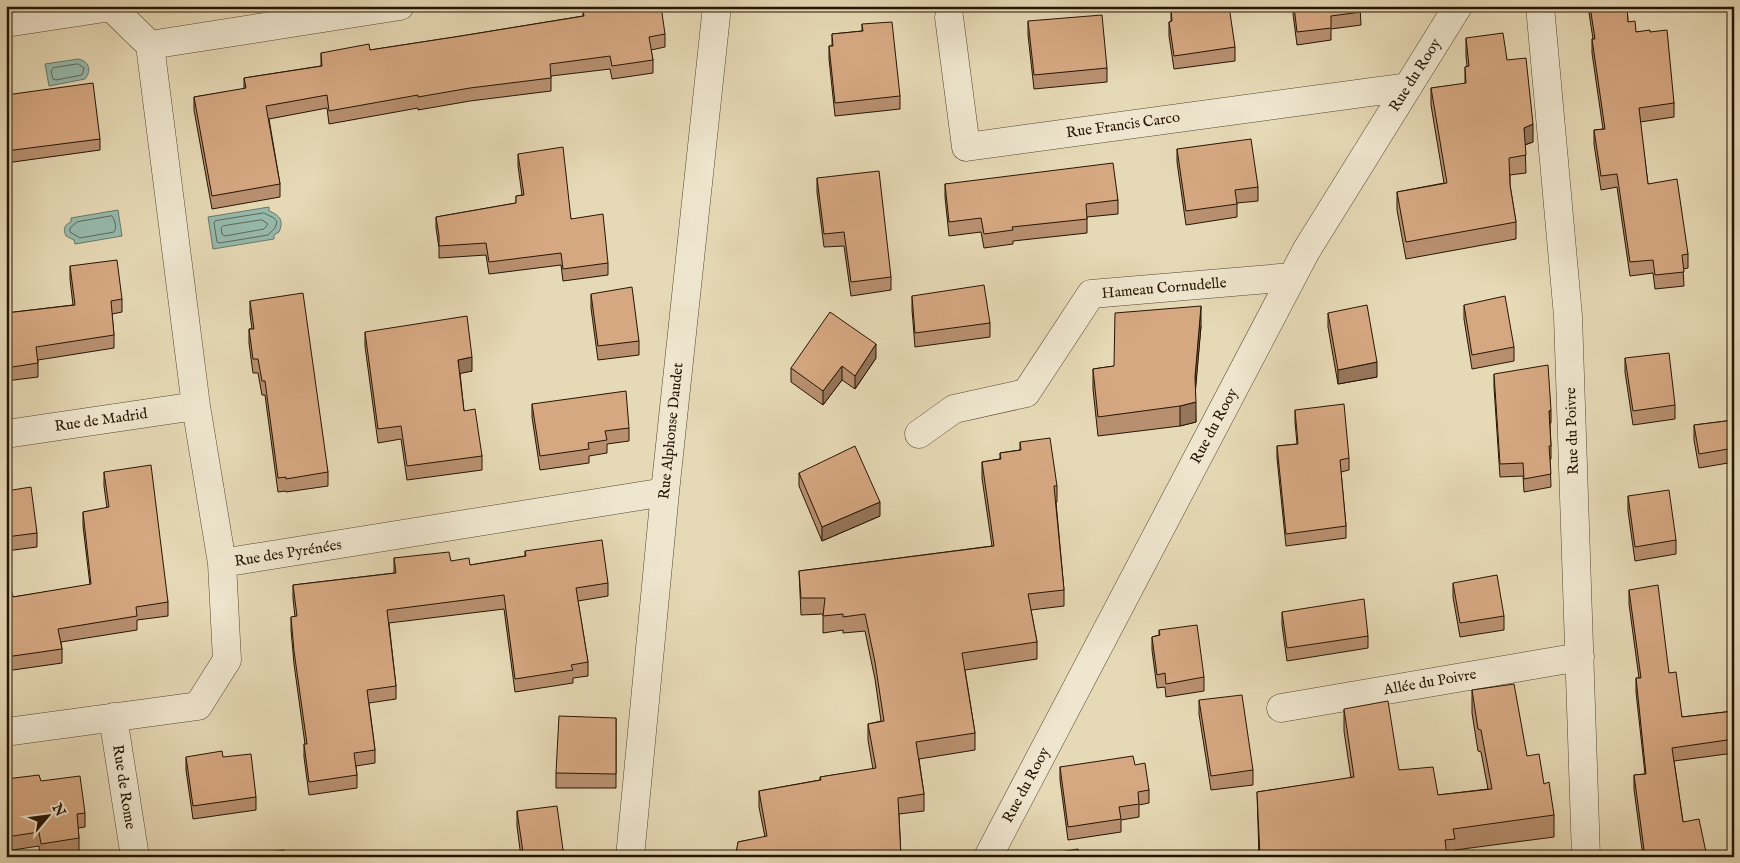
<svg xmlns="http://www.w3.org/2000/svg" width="1740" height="863" font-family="'IM FELL English',serif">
<rect width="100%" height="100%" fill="#e6d9b5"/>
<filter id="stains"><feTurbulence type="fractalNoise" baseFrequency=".004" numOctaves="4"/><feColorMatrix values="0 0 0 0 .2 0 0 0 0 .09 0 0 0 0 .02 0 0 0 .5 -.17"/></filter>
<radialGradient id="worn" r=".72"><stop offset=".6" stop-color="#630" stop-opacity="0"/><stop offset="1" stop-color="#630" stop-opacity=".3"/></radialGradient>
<!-- water -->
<path fill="#96baad" stroke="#697869" d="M78,59C89,61 92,70 85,79L49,86L45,64Z
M269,207V211C280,215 284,221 279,232L274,235V239L213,249L208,217Z
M118,210L122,236L75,244L74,240L66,236C63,229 64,225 71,222V218Z"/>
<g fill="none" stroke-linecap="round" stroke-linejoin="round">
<!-- shore -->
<path stroke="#5e6858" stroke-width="1" d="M78,64L84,68L82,75L56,80L53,79L51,71L53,68Z
M264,213L274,218L277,222L275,228L268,235L220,243L217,242L214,223L215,221Z
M112,216C115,219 117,229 114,232L80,238L70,232V228L77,222Z
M262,220L268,224L264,229L225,236L222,234L221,228L223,226Z"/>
<!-- minor casing -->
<g stroke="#564630" stroke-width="29">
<path id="minor" d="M1540,6L1568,316L1586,857
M949,17L966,147L1408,87
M6,23L111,7L150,45L400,6
M150,45L196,406L222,563
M6,434L196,406
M919,434L954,409L1026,393L1091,294L1292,277
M1281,708L1580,657
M113,717L135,857
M6,732L198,706L227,660L222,563L665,492
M630,857L665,492L717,6
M988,857L1306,251L1458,6"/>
</g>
<!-- minor -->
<use href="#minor" stroke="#efe6cf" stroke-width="28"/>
</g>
<!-- wall -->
<path fill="#b89070" stroke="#261503" d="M1292,6H1360L1361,25L1331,29V40L1297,45Z
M1588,6H1627L1628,22L1636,32H1650L1674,103V117L1640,122L1648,184L1688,254V268L1683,269L1684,286L1655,289L1653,273L1630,276L1617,187L1601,190L1594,144V130L1603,129L1592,53V39H1593Z
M1171,9L1235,47V61L1174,69L1169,36V22H1171Z
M583,12L665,34V47L651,50L653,60V73L612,79L610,69L551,76V91L470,101L418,110V108L329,124L327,108L269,119L280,184V197L212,209L194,110V97L244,89V78L321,66V53L370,50L461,36L583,16Z
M1028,21L1107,68V82L1034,89L1028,35Z
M862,24L900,96V109L835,116L829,59V46H832V34L862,31Z
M1466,38L1507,60L1533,142L1525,145L1526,173L1510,175V185L1516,222V239L1406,259L1397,210V192L1444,183L1431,105V88L1465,84V67L1467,66L1466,56Z
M6,95L100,139V150L6,163Z
M1177,149L1258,187V201L1237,203V217L1186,225L1177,162Z
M518,154L608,263V275L563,281L561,265L489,274L486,255L439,258V248L436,228V217L516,203V196L522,195L518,166Z
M817,178L891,277V290L851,296L844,246L824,247L817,192Z
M945,184L1118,200V214L1087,217V233L1013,241V244L984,248L981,232L949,236L945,197Z
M70,266L122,299V312L112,314L114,335V348L38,360V377L6,381V313L73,305L70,279Z
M591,294L639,341V355L598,360L591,308Z
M912,296L990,323V337L915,347L912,310Z
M250,301L328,472V486L286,492V491L278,492L265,395H262L258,373H253L249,343V329H252L250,314Z
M1464,305L1514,347V361L1472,369L1464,319Z
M1328,313L1377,377L1338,384L1328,327Z
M1201,326L1195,391L1196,422L1180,426L1098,436L1093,389V369L1114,366Z
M365,332L472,371L460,373L464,411L482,456V470L407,480L401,439L378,443L365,346Z
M876,358L855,389L842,380L823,405L791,382V368Z
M1625,358L1675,405V419L1633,425L1625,372Z
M1494,374L1551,423L1550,424L1551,446V459H1550L1551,487L1524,492L1523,476L1500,477L1494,387Z
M532,404L629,428V441L607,444V453L589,456V463L540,470L532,417Z
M1295,410L1349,458V470L1341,472L1346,526V538L1286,546L1277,458V446L1297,444L1295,422Z
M1734,420V462L1699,468L1694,440V425Z
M1020,442L1057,486V502H1056L1064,590V606L1031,610L1037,642V659L965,670L975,733V750L919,759L924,794V811L899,814L901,857H736L738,842L765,837L759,807V791L820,780V777L873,769L868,740V724L881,721L875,679L865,631L843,633V630L823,633V614L801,615L799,571L992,546L982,478V462L1000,459V453L1020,450Z
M104,472L168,602V616L137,620V630L61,642L62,649V663L6,671V567L13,597L90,585L83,526V512L107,508L104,486Z
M799,473L880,516L822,541L799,486Z
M6,491L37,533V547L6,551Z
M1628,496L1676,540V554L1635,561L1628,511Z
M525,551L608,583V596L578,601L588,662V676L573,678V683L515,692L504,609L389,623L396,686V699L369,703L375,750V763L356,766L357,775V788L309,795L304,757V744H305L294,664L291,630V617H295L293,598V585L394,573V558L451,561L470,565L525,556Z
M1453,583L1504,616V630L1460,637L1453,597Z
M1629,590L1669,673L1682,717L1734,711V753L1674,761L1683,822L1707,857H1643L1634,789V775L1645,774L1636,692V678H1639L1629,604Z
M1282,612L1368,636V648L1287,661L1282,625Z
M1159,630L1204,677V691L1166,697L1165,687L1157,688L1152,650V637L1159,635Z
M1472,690L1527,756L1544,784L1554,815V837L1455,850V857H1259L1257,792L1351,778L1344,731V709L1399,770L1438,795L1488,789L1481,752L1478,751L1472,713Z
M1199,700L1253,770V785L1211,790L1199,714Z
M616,718V788H556V773Z
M186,757L256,797V810L193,819L186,770Z
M1135,765L1149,790V803L1139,805V817L1121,820V832L1068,840L1060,780V767Z
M6,779L41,781L85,813V827L78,828L79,838V853L50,857H40L39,846L6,851Z
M517,811L564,857H521L517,826Z"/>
<!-- shaded-wall -->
<path fill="#96765b" stroke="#261503" d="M1533,124V142L1524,145V128Z
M1201,306V326L1195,396V377Z
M876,344V358L855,389V376Z
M472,357V371L458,374V360Z
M1377,362V377L1338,384V370Z
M842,366V380L823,405V391Z
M1196,402V422L1180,426V406Z
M1551,410V423L1549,424V411Z
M880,502V516L822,541V527Z"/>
<!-- building -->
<path fill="#d6a882" stroke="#261503" d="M614,6H661L665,34L649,37L653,60L612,66L610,56L550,64L551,78L470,88L418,97V95L329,111L327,95L266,106L280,184L212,196L194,97L246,88L244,78L322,66L321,53L369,44L370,50L461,36L584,16L583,12Z
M1185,6H1229L1235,47L1174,56L1169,22L1172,21L1171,9Z
M1294,6H1360L1361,12L1331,16V28L1297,32Z
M1590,6H1627L1628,22L1635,21L1636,32L1650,30V32L1667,30L1674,103L1639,108L1648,184L1677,179L1688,254L1682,255L1684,272L1655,275L1653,260L1630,262L1617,174L1601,176L1594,130L1605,129L1592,39H1595Z
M1102,15L1107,68L1034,75L1028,21Z
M892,22L900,96L835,103L829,46H833L832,34L863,31L862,24Z
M1503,33L1507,60L1526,58L1533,124L1524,128L1526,155L1509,158L1510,185L1516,222L1406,242L1397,192L1447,183L1431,88L1466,83L1465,67L1469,66L1466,38Z
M93,83L100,139L6,151V95Z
M1251,139L1258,187L1235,190L1237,204L1186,211L1177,149Z
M563,147L571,219L603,214L608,263L563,269L561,253L489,262L486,243L439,246V236L436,217L516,203V196L524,195L518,154Z
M1113,163L1118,200L1086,204L1087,219L1012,227L1013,230L984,234L981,218L949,222L945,184Z
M879,171L891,277L851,282L844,232L824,234L817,178Z
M117,260L122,299L111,301L114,335L36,347L38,363L6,368V313L75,305L70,266Z
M984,285L990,323L915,333L912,296Z
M632,287L639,341L598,346L591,294Z
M303,293L328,472L286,479V477L278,478L265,381H262L258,359H253L249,329H254L250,301Z
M1505,296L1514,347L1472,355L1464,305Z
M1367,305L1377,362L1338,370L1328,313Z
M1201,306L1195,377L1196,402L1180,406L1098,417L1093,369L1114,366L1115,313Z
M830,312L876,344L855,376L842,366L823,391L791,368Z
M467,316L472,357L458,360L464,411L475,409L482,456L407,466L401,426L378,429L365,332Z
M1669,353L1675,405L1633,411L1625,358Z
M1548,365L1551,410L1549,411L1551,446H1549L1551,474L1524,479L1523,463L1500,464L1494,374Z
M626,391L629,428L605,431L607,440L588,443L589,449L540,456L532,404Z
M1344,404L1349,458L1340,460L1346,526L1286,534L1277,446L1298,444L1295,410Z
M1734,420V448L1699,454L1694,425Z
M1050,438L1057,486H1054L1064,590L1028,594L1037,642L962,653L975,733L916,742L924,794L898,798L901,857H737L736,854L738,842L767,836L759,791L821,780L820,777L876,768L868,724L884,721L875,662L865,614L843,617V614L823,616L825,598H801L799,571L994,546L982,462L1001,459L1000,453L1021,450L1020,442Z
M855,446L880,502L822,527L799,473Z
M151,465L168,602L136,607L137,616L58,629L62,649L6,657V567L13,597L91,584L83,512L109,507L104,472Z
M31,487L37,533L6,537V491Z
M1669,490L1676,540L1635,547L1628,496Z
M602,540L608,583L576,588L588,662L571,665L573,670L515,679L504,595L387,610L396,686L367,690L375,750L354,753L357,775L309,782L304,744H307L294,651L291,617L297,616L293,585L396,573L394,558L449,552L451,561L469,558L470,565L526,556L525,551Z
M1497,575L1504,616L1460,623L1453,583Z
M1658,585L1669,673L1676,672L1682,717L1734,711V739L1672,748L1683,822L1699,819L1707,857H1645L1634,775L1646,774L1636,678H1641L1629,590Z
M1364,599L1368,636L1287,648L1282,612Z
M1197,625L1204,677L1166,684L1165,673L1157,675L1152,637L1160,635L1159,630Z
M1514,684L1527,756L1539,754L1544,784L1549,782L1554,815L1453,829L1455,839L1445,840L1447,857H1260L1257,792L1354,777L1344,709L1388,701L1399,770L1433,767L1438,795L1492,789L1481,730L1478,729L1472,690Z
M1242,695L1253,770L1211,776L1199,700Z
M559,716L616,718V774L556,773Z
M222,751L223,757L251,754L256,797L193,806L186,757Z
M1133,756L1135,765L1145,763L1149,790L1138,792L1139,804L1119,807L1121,819L1068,827L1060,767Z
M39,775L41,781L80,776L85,813L77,814L79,838L41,844L39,832L6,837V788H8L6,779Z
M557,806L564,857H531L532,852H523L517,811Z
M1078,849L1079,857H1036L1035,856Z
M284,850L285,857H227Z"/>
<g text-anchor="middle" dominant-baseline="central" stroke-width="4" stroke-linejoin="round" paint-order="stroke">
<!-- street labels -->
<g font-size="15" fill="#261503" stroke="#efe6cf">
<text transform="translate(1415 75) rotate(-58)">Rue du Rooy</text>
<text transform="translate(1123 125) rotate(-8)">Rue Francis Carco</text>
<text transform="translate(1164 288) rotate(-5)">Hameau Cornudelle</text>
<text transform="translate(101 420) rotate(-8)">Rue de Madrid</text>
<text transform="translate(1214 426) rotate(-62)">Rue du Rooy</text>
<text transform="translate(671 431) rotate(-84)">Rue Alphonse Daudet</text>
<text transform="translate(1572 431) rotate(-92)">Rue du Poivre</text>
<text transform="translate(288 553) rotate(-9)">Rue des Pyrénées</text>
<text transform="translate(1430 682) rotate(-10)">Allée du Poivre</text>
<text transform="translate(1026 785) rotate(-62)">Rue du Rooy</text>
<text transform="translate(124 787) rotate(81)">Rue de Rome</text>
</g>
</g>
<!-- margin -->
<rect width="1740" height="863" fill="none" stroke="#e6d9b5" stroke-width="25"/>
<rect x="8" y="8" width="1725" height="848" fill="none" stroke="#261503" stroke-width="2.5"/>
<rect x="12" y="12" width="1715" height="838" fill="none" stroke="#261503"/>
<!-- north arrow -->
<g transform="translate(48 816) rotate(61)" stroke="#efe6cf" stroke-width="4" paint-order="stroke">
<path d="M0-4L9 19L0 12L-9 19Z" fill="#261503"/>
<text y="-8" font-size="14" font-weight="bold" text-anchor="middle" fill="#261503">N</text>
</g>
<rect width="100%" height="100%" filter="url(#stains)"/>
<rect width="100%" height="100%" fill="url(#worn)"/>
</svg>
